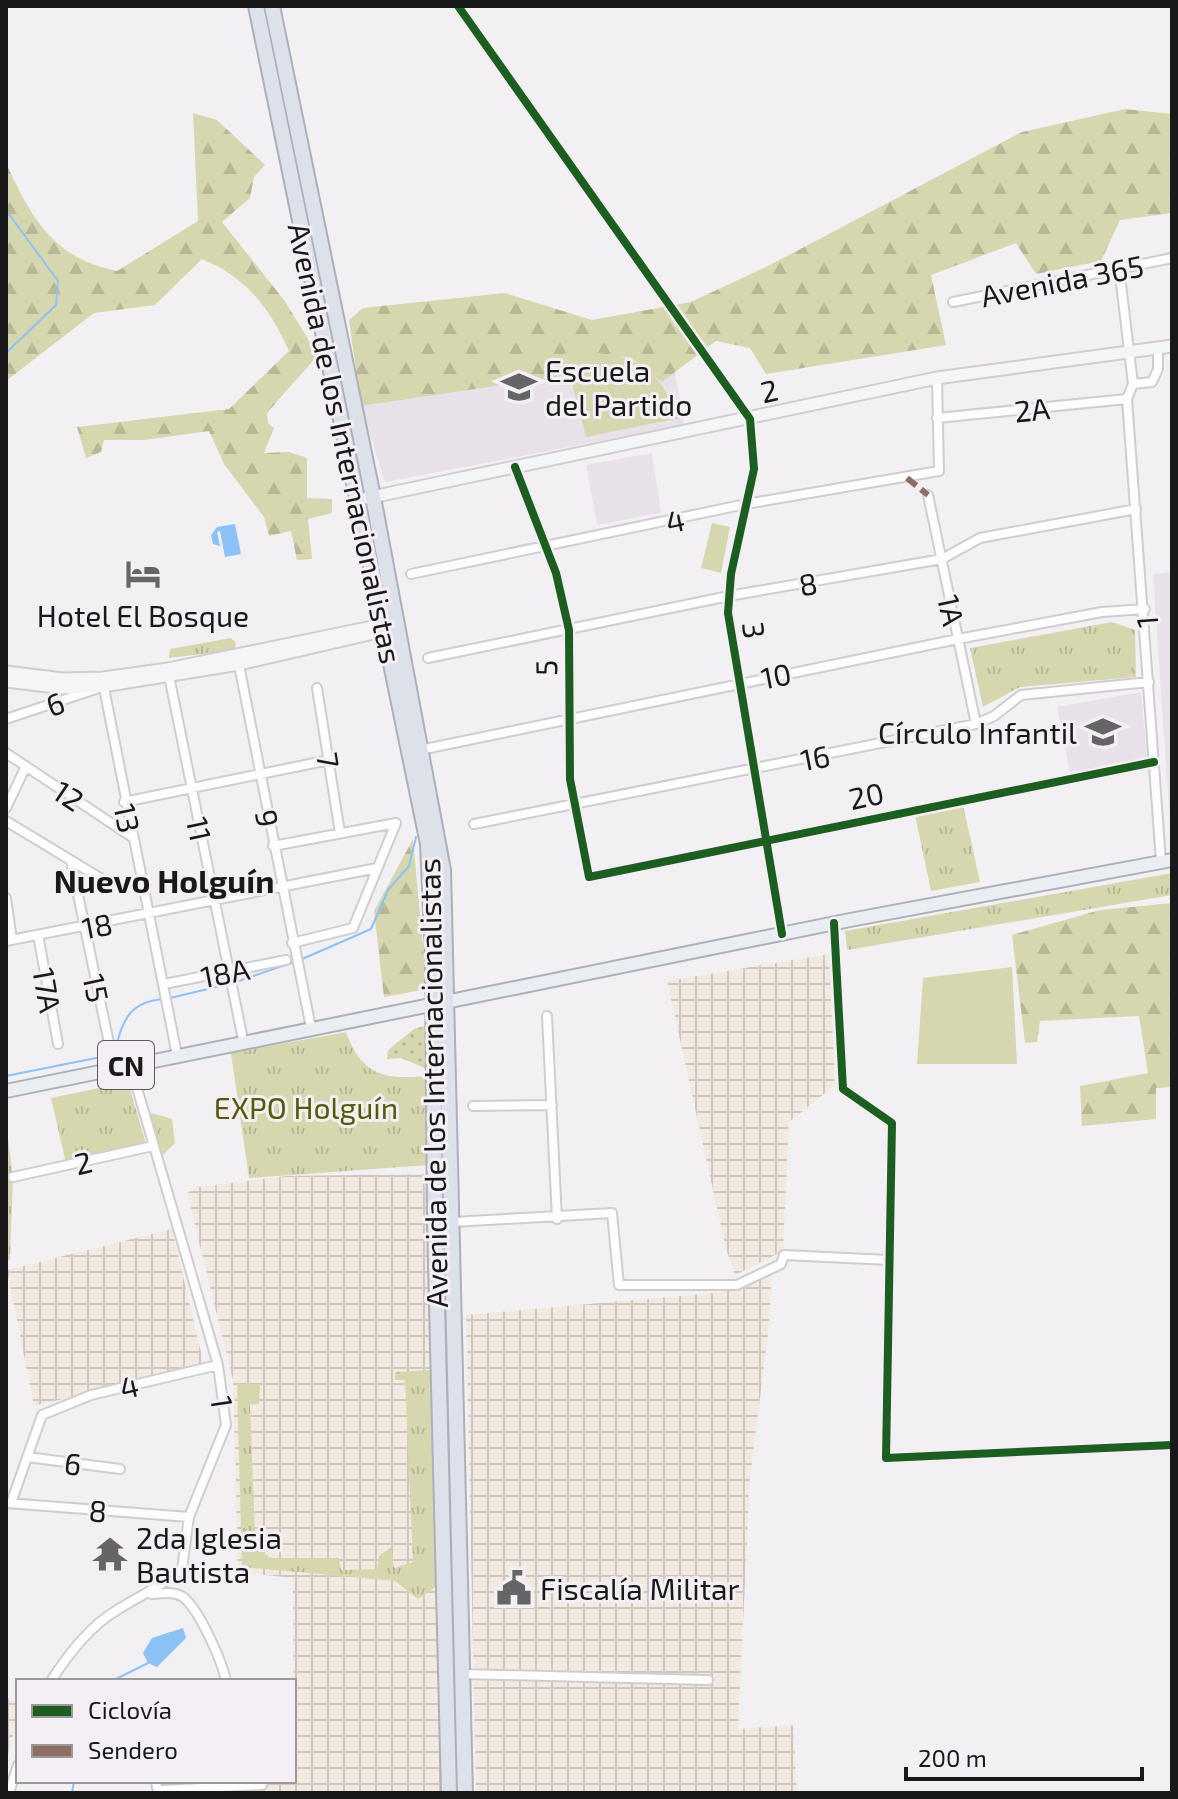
<svg xmlns="http://www.w3.org/2000/svg" width="1178" height="1799" font-family="'Exo 2',sans-serif">
<defs>
<pattern id="industrial-grid" width="8" height="8" patternUnits="userSpaceOnUse" patternTransform="scale(2)"><rect width="8" height="8" fill="#f2eae1"/><path d="M0 4h8M4 0v8" fill="none" stroke="#cfc8c0"/></pattern>
<pattern id="grass-tufts" width="24" height="20" patternUnits="userSpaceOnUse" patternTransform="scale(2)"><rect width="24" height="20" fill="#d7d7af"/><path d="M3 7l-1-3M5 7V3M7 7l1-3M15 17l-1-3M17 17v-4M19 17l1-3" fill="none" stroke="#b8b896"/></pattern>
<pattern id="forest-firs" width="22" height="20" patternUnits="userSpaceOnUse" patternTransform="scale(2)"><rect width="22" height="20" fill="#d7d7af"/><path d="M5 1l3.5 6h-7zM16 11l3.5 6h-7z" fill="#b8b896"/></pattern>
<pattern id="garden-dots" width="8" height="8" patternUnits="userSpaceOnUse" patternTransform="scale(2)"><rect width="8" height="8" fill="#d7d7af"/><path d="M2 2h.1M6 6h.1" fill="none" stroke="#b8b896" stroke-width="1.8" stroke-linecap="round"/></pattern>
</defs>
<rect width="100%" height="100%" fill="#f3f0f4"/>
<!-- industrial -->
<path fill="url(#industrial-grid)" d="M829,954L835,1085L789,1122L783,1251L735,1275L726,1249L667,981Z
M424,1174L436,1377L445,1793H215L263,1791L264,1781H294L293,1578L238,1572L233,1380L187,1193L199,1187L285,1176Z
M172,1229L204,1365L34,1406L7,1270Z
M772,1272L769,1326L750,1478L738,1729L793,1725L797,1793H476L466,1315L723,1292Z
M6,1697L18,1705V1719L6,1762Z"/>
<!-- built -->
<path fill="#e8e1e9" d="M666,319L684,425L385,482L361,406L592,320Z
M652,453L661,513L597,525L586,465Z
M1172,572V840H1171L1153,574Z
M1141,692L1147,758L1070,773L1057,707Z"/>
<!-- grass -->
<path fill="url(#grass-tufts)" d="M1112,622L1135,630L1136,677L1020,687L983,707L970,648Z
M231,638L236,643L235,650L169,658L170,649Z
M963,805L980,882L931,891L915,815Z
M1172,873V895L847,950L845,931Z
M346,1032C362,1075 383,1080 427,1076L428,1165L249,1178L231,1053Z
M128,1082L146,1144L66,1163L51,1098Z
M152,1113L172,1119L175,1143L164,1154L159,1153L149,1116Z
M6,1123L13,1177L10,1259L6,1264Z
M432,1370L438,1585L418,1599L395,1581L242,1567L237,1384H260L259,1404L250,1405L255,1534L261,1551L271,1558H339L341,1570L377,1569L379,1556L391,1547L394,1568L413,1562L405,1380H395V1372Z"/>
<!-- forest -->
<path fill="url(#forest-firs)" d="M1125,109L1172,114V213L1120,220L1101,261L1036,274L1016,243L931,275L946,345L766,374L750,348L716,341L662,382L630,357L564,354L568,375L361,406L349,320L363,308L505,293L592,320L691,302L772,264L1022,132Z
M193,113L217,120L265,165L254,177L250,198L222,222L284,300L318,355L267,413L268,423L274,428L264,453L289,452L307,458V498L332,499V513L308,519L312,559L297,560L291,531L269,536L264,517L224,464L209,431L144,440H104L101,452L86,458L77,427L229,409L289,351C270,308 246,277 202,259L155,305L94,313L6,381V163C32,219 53,258 117,271L198,221Z
M413,839L427,989L384,997L374,911Z
M1172,903V1087L1156,1088V1119L1082,1126L1080,1086L1148,1073L1139,1016L1040,1021L1037,1042L1025,1043L1012,935L1100,910Z"/>
<!-- garden -->
<path fill="url(#garden-dots)" d="M427,1025V1069L401,1058L387,1059L388,1050L414,1029Z"/>
<!-- pitch -->
<path fill="#d7d7af" d="M585,351C644,359 653,364 680,418L586,437L564,353Z
M712,523L730,527L721,573L701,568Z
M1012,967L1017,1064H917L923,978Z"/>
<!-- water -->
<path fill="#8cc2f5" d="M235,524L241,554L225,557L220,531L217,532L220,546L213,544L211,535L217,527Z
M183,1628L186,1638L157,1667L148,1663L143,1653L152,1638Z"/>
<g fill="none" stroke-linecap="round" stroke-linejoin="round">
<!-- stream -->
<path stroke="#8cc2f5" stroke-width="2" d="M6,210L58,281L56,305L6,353
M300,960L371,929L388,890L409,866L416,837
M236,982L294,962
M170,998L229,984
M115,1050C123,1020 129,1002 163,999
M6,1076L106,1056
M112,1681L148,1663
M72,1793L74,1781"/>
<!-- street casing -->
<g stroke="#d0cdd0" stroke-width="12">
<path id="street" d="M458,6L750,419L754,469L731,574L728,613L782,934
M1119,267L1133,384L1127,399L1161,861
M953,302L1172,258
M1133,384L1152,382L1158,369V348
M937,418L1127,399
M515,467L556,573L569,630L570,779L589,877L1154,762
M928,495L976,724
M411,574L746,504L939,471L937,378
M428,658L729,596L942,559L980,538L1136,509
M238,660L311,1028
M168,671L242,1035
M103,683L176,1050
M317,688L340,833
M6,719L96,689
M420,750L958,639L1102,612L1145,609
M6,753L132,837
M124,802L329,760
M6,808L26,766
M6,821L105,881
M474,824L976,724L994,716L1021,695L1149,682
M273,846L396,823
M71,861L114,1067
M6,898L12,940
M834,923L843,1089L892,1123L886,1458L1172,1445
M38,935L58,1044
M6,941L377,868
M292,943L353,928L396,823
M164,984L286,960
M547,1016L557,1219
M473,1106L552,1105
M13,1177L153,1146
M435,1223L612,1213L619,1285H737L781,1264L784,1255L889,1260
M27,1457L120,1469
M7,1503L189,1517
M11,1503L42,1415L91,1395L218,1365
M152,1594C162,1593 174,1591 183,1597C199,1609 222,1661 226,1681
M462,1674L708,1680
M51,1681C67,1656 88,1628 114,1612C139,1596 158,1589 182,1569L189,1517L226,1425L218,1365L130,1064
M156,1781L157,1788L162,1790L262,1785
M9,1793L18,1765"/>
</g>
<!-- secondary casing -->
<g stroke="#d0cdd0" stroke-width="15">
<path id="secondary" d="M367,498L937,378L1172,346
M6,672L63,679L103,678L168,669L387,624
M6,681L64,688L103,686L239,664L391,629"/>
</g>
<!-- primary casing -->
<g stroke="#abb0ba" stroke-width="16">
<path id="primary" d="M6,1091L850,920L1172,860"/>
</g>
<!-- highway casing -->
<g stroke="#abb0ba" stroke-width="18">
<path id="highway" d="M256,6L428,844L433,957L435,1223L449,1793
M272,6L373,497L443,870L465,1793"/>
</g>
<!-- street -->
<use href="#street" stroke="#fdfdfd" stroke-width="8"/>
<!-- secondary -->
<use href="#secondary" stroke="#f4f5f7" stroke-width="11"/>
<!-- primary -->
<use href="#primary" stroke="#eaedf2" stroke-width="12"/>
<!-- highway -->
<use href="#highway" stroke="#dde2ea" stroke-width="14"/>
<!-- quiet -->
<path stroke="#8d6e63" stroke-width="6" stroke-dasharray="12 6" stroke-linecap="butt" d="M907,478L928,495"/>
<!-- cycleway casing -->
<g stroke="#f4eff5" stroke-width="13">
<path id="cycleway" d="M458,6L750,419L754,469L731,574L728,613L782,934
M515,467L556,573L569,630L570,779L589,877L1154,762
M834,923L843,1089L892,1123L886,1458L1172,1445"/>
</g>
<!-- cycleway -->
<use href="#cycleway" stroke="#1b5e20" stroke-width="8"/>
</g>
<!-- icons -->
<defs>
<g id="university-bare" transform="scale(2.76)"><path d="M0-5L7-2L0 1L-7-2ZM-4 1L0 2.5L4 1V4Q0 6-4 4Z" fill="#656466" stroke="#f4eff5" stroke-width="2.5" paint-order="stroke"/></g>
<g id="hotel-bare" transform="scale(2.76)"><path d="M-6-4.5h1.5V1H6V5H4.5V3h-9V5H-6ZM-4 0a1.8 1.8 0 1 1 3.6 0ZM.5 0V-2.5h3Q6-2.5 6 0Z" fill="#656466" stroke="#f4eff5" stroke-width="2.5" paint-order="stroke"/></g>
<g id="school-bare" transform="scale(2.76)"><path d="M0-5L7-2L0 1L-7-2ZM-4 1L0 2.5L4 1V4Q0 6-4 4Z" fill="#656466" stroke="#f4eff5" stroke-width="2.5" paint-order="stroke"/></g>
<g id="temple-bare" transform="scale(2.76)"><path d="M0-6L5-2H3V0L6.5 2.5H4V6H1.5V3h-3V6H-4V2.5H-6.5L-3 0V-2H-5Z" fill="#656466" stroke="#f4eff5" stroke-width="2.5" paint-order="stroke"/></g>
<g id="civic-bare" transform="scale(2.76)"><path d="M-.6-6.5H3V-4.5H.6V-3L4-1V1h2V6H-6V1h2V-1L-.6-3ZM-1.2 2.5V6h2.4V2.5Z" fill="#656466" stroke="#f4eff5" stroke-width="2.5" paint-order="stroke"/></g>
</defs>
<g fill-rule="evenodd">
<use href="#university-bare" x="519" y="387"/>
<use href="#hotel-bare" x="143" y="574"/>
<use href="#school-bare" x="1103" y="732"/>
<use href="#temple-bare" x="110" y="1554"/>
<use href="#civic-bare" x="514" y="1588"/>
</g>
<g text-anchor="middle" dominant-baseline="central" stroke-width="6" stroke-linejoin="round" paint-order="stroke">
<!-- shield labels -->
<rect fill="#f4eff5" stroke="#5b585c" stroke-width="2" x="98" y="1041" width="56" height="48" rx="6"/>
<g font-size="28" font-weight="bold" fill="#19181a">
<text x="126" y="1065">CN</text>
</g>
<!-- street labels -->
<g font-size="30" fill="#19181a" stroke="#f4eff5">
<text transform="translate(1062 280) rotate(-11)">Avenida 365</text>
<text transform="translate(769 390) rotate(-12)">2</text>
<text transform="translate(1032 409) rotate(-6)">2A</text>
<text transform="translate(346 443) rotate(78)">Avenida de los Internacionalistas</text>
<text transform="translate(675 520) rotate(-12)">4</text>
<text transform="translate(808 583) rotate(-10)">8</text>
<text transform="translate(952 610) rotate(78)">1A</text>
<text transform="translate(1146 622) rotate(-94)">1</text>
<text transform="translate(755 630) rotate(83)">3</text>
<text transform="translate(545 668) rotate(-91)">5</text>
<text transform="translate(776 675) rotate(-11)">10</text>
<text transform="translate(55 703) rotate(-19)">6</text>
<text transform="translate(815 757) rotate(-11)">16</text>
<text transform="translate(329 760) rotate(81)">7</text>
<text transform="translate(69 795) rotate(34)">12</text>
<text transform="translate(866 795) rotate(-12)">20</text>
<text transform="translate(128 818) rotate(78)">13</text>
<text transform="translate(268 818) rotate(80)">9</text>
<text transform="translate(200 829) rotate(78)">11</text>
<text transform="translate(97 925) rotate(-11)">18</text>
<text transform="translate(225 972) rotate(-11)">18A</text>
<text transform="translate(97 988) rotate(78)">15</text>
<text transform="translate(48 990) rotate(80)">17A</text>
<text transform="translate(432 1083) rotate(-91)">Avenida de los Internacionalistas</text>
<text transform="translate(83 1162) rotate(-13)">2</text>
<text transform="translate(129 1386) rotate(-13)">4</text>
<text transform="translate(223 1402) rotate(82)">1</text>
<text transform="translate(73 1463) rotate(7)">6</text>
<text transform="translate(98 1510) rotate(4)">8</text>
</g>
<!-- poi labels -->
<g font-size="30" fill="#19181a" stroke="#f4eff5" text-anchor="start">
<text x="545" y="370">Escuela<tspan x="545" dy="34">del Partido</tspan></text>
<text x="143" y="615" text-anchor="middle">Hotel El Bosque</text>
<text x="1077" y="732" text-anchor="end">Círculo Infantil</text>
<text x="136" y="1537">2da Iglesia<tspan x="136" dy="34">Bautista</tspan></text>
<text x="540" y="1588">Fiscalía Militar</text>
</g>
<!-- park labels -->
<g font-size="30" fill="#585907" stroke="#f4eff5">
<text x="306" y="1107">EXPO Holguín</text>
</g>
<!-- neighbourhood labels -->
<g font-size="32" font-weight="bold" fill="#19181a" stroke="#f4eff5">
<text x="164" y="880">Nuevo Holguín</text>
</g>
</g>
<!-- border -->
<rect width="1178" height="1799" fill="none" stroke="#19181a" stroke-width="16"/>
<!-- legend -->
<rect x="16" y="1679" width="280" height="104" fill="#f4eff5" stroke="#9c999d" stroke-width="2"/>
<rect x="32" y="1705" width="40" height="12" fill="#1b5e20" stroke="#9c999d" stroke-width="2"/>
<text x="88" y="1719" font-size="24" fill="#19181a">Ciclovía</text>
<rect x="32" y="1745" width="40" height="12" fill="#8d6e63" stroke="#9c999d" stroke-width="2"/>
<text x="88" y="1759" font-size="24" fill="#19181a">Sendero</text>
<!-- scale -->
<path d="M906 1767v12h236v-12" fill="none" stroke="#19181a" stroke-width="4"/>
<text x="918" y="1767" font-size="24" fill="#19181a" stroke="#f4eff5" stroke-width="6" paint-order="stroke">200 m</text>
</svg>
